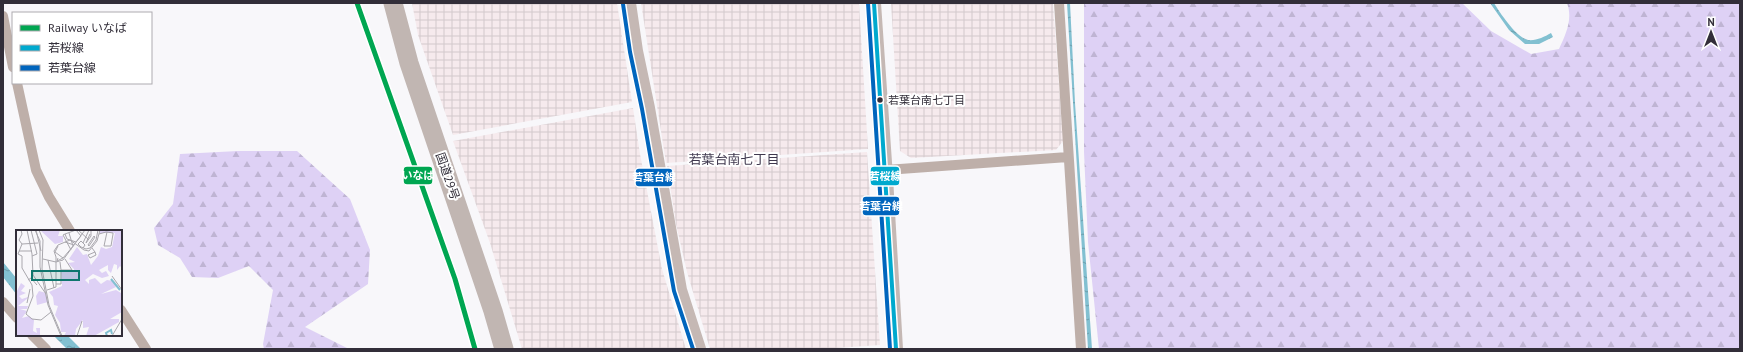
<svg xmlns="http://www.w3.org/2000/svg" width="1743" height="352" font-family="'PT Sans','Noto Sans JP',sans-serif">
<defs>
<pattern id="industrial-grid" width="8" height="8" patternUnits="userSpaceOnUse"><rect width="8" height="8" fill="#f6eaed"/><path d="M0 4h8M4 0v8" fill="none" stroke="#d3c9cc"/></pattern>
<pattern id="forest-firs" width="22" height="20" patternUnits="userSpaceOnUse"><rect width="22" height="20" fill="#ded1f5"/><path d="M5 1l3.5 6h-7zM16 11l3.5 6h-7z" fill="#bfb4d3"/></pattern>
<pattern id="water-ripples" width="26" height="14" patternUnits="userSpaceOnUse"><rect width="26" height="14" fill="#82c0d1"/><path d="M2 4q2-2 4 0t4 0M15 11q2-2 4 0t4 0" fill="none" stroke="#6b9cab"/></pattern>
</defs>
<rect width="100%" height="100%" fill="#f8f7fa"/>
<!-- industrial -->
<path fill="url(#industrial-grid)" d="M412,3H617L632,102L453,135L418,35Z
M641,3H859L868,149L666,163Z
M891,3H1053L1063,141L1056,150L911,158L900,151Z
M633,108L640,154L662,269L686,349H522L490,243L453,141Z
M867,152L880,345L821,349H710L687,272L676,224L667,166Z"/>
<!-- forest -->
<path fill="url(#forest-firs)" d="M1084,3H1462L1491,31L1531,54L1559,49C1566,34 1573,19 1567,3H1740V349H1099L1088,242L1084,152Z
M238,151H297L350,199L370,250L368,284L305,327L349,349H264L263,344L273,290L249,266L218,278L192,277L180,258L158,245L154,228L173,204L180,154Z"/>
<!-- water -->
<path fill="url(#water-ripples)" d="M1067,3H1070L1075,103L1092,349H1088Z
M1490,3H1494C1500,13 1516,37 1528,40C1536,41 1544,37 1551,33L1553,37L1539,44H1525L1509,30Z
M3,262L17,279V295L3,277Z
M53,335H67L81,349H67Z"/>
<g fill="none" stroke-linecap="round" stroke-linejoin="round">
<!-- street -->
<path stroke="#beafa9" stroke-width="10" d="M1059,3L1081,349
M3,16L13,67
M17,83L36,170L49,197L70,231
M886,170L1068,157
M3,302L17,318
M121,310L146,349
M32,335L46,349"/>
<!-- secondary -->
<path stroke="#c5b8b4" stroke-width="14" d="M629,3L636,51L648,108L680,290L699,349
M874,3L886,177L896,349"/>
<!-- highway -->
<path stroke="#c1b6b2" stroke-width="19" d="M393,3L409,63L493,311L504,349"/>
<!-- bus-1 casing -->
<g stroke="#fff" stroke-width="7">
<path id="bus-1" d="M874,3L896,349"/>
</g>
<!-- bus-2 casing -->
<g stroke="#fff" stroke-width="7">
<path id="bus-2" d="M868,3L890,349
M623,4L630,52L642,109L674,291L693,349"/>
</g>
<!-- bus-1 -->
<use href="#bus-1" stroke="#00a9ce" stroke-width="4"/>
<!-- bus-2 -->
<use href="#bus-2" stroke="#0065bd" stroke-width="4"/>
<!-- rail-1 casing -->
<g stroke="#fff" stroke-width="8">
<path id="rail-1" d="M357,3L455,279L475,349"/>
</g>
<!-- rail-1 -->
<use href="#rail-1" stroke="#00a651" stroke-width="5"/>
</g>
<!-- markers -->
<circle fill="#322e39" stroke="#fff" stroke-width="1.5" cx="880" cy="100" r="3.5"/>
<g text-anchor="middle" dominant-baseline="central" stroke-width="4" stroke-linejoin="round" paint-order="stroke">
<!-- bus labels -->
<g font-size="11" fill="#322e39" stroke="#fff" text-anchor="start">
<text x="888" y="100">若葉台南七丁目</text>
</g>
<!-- street labels -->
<g font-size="12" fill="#322e39" stroke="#fff">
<text transform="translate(448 176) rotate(71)">国道29号</text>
</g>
<!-- neighbourhood labels -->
<g font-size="13" fill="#3f384e" stroke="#fff">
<text x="734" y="159">若葉台南七丁目</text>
</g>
</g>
<!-- overview -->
<g transform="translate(16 230)">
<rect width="106" height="106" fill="#f8f7fa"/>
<path d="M24,0H44L42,6H47V12L39,14ZM84,0H106V38L104,36L101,40V35L98,34L95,43L92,40V35L83,40L86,43L90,41L93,46L86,48L77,44L69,50L73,54V50L79,48L85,54L91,50L97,51L100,57L85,64L100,60L105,63L106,82L94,89H103V92L78,106H70L73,97L67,98V90L60,99L59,106H48L50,102H45L44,93L39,85L42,76L38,75L37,67L33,62L46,56L45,41L58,42V39L52,33L59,32L53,29L61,17L67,25L71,24L75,35L82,26L85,17L90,19L96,17L99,3H84ZM5,53L9,56L5,61L10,63L3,66L6,69L12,67V68L2,76H12L11,79H4L11,81L6,88L13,86L18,90L17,101L21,103L20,98H24V106H0V63ZM23,61L30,63L32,72L21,75L20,66Z" fill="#ded1f5"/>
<path fill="none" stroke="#82c0d1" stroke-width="2" d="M95,49L104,60M91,106L90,103L95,100L96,104"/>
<path fill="none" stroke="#a9a7ad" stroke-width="1" d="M5,0L6,4L3,10L6,14L2,24L6,26V38L16,55L17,66L10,84L16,89L25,90L35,82M11,0L16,24L17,45L30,64M15,0L21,24L16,26M19,0L24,11V37L32,75L45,106M20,0L25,21M23,0L27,10L26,39L33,75L46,106M62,0L72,9M53,3L57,16M49,4L51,9L60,12L65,6L60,0L49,4L47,5L55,20M74,4L70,13L75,6V0M83,4L90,2H91L97,3V4L95,16H88L91,2M78,6L79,7L73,16L72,15ZM67,13L73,0M6,14L22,13M42,16L39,22L47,28M65,17L70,19L74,18L80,10L82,0M65,17L62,14L65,11L69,15L67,18M76,18L79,22L72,25L74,28L80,25L79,22M3,21H16M42,28L41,31L47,28L58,15L49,12M27,29L40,32L47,30L69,0M32,30L38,58M44,32L45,40H56L49,29M96,46L106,60M12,50L15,48L21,55M40,54H45V40M31,60L40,57V27L38,21L42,15L54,10L68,20L73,21L81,11L84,0M11,73L14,59M61,106L66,91M96,106L106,89"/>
<path fill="#0f766e" fill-opacity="0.15" stroke="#0f766e" stroke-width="2" d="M16,41H63V50H16Z"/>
<rect width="106" height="106" fill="none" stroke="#322e39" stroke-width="2"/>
</g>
<g stroke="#fff" stroke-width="1.5">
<rect x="403" y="166" width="30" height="19" rx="4" fill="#00a651"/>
<rect x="870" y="166" width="30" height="20" rx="4" fill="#00a9ce"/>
<rect x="635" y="168" width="38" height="19" rx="4" fill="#0065bd"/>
<rect x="862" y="196" width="38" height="20" rx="4" fill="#0065bd"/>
</g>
<g font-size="11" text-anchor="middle" font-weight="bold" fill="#fff">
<text x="418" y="179">いなば</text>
<text x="885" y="180">若桜線</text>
<text x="654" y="181">若葉台線</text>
<text x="881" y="210">若葉台線</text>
</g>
<!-- border -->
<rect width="1743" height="352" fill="none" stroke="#322e39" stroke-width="8"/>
<!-- legend -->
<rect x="12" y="12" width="140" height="72" fill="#ffffff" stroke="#adabb0"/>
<rect x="20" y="25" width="20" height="6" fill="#00a651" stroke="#adabb0"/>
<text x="48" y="32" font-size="12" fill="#322e39">Railway いなば</text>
<rect x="20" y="45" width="20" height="6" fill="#00a9ce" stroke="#adabb0"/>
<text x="48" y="52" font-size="12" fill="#322e39">若桜線</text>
<rect x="20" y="65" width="20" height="6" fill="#0065bd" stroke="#adabb0"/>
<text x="48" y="72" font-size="12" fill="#322e39">若葉台線</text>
<!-- north arrow -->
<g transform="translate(1711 32)" stroke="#ffffff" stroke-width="3" paint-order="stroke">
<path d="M0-3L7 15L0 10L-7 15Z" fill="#322e39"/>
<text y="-6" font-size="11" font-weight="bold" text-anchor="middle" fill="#322e39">N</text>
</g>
</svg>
